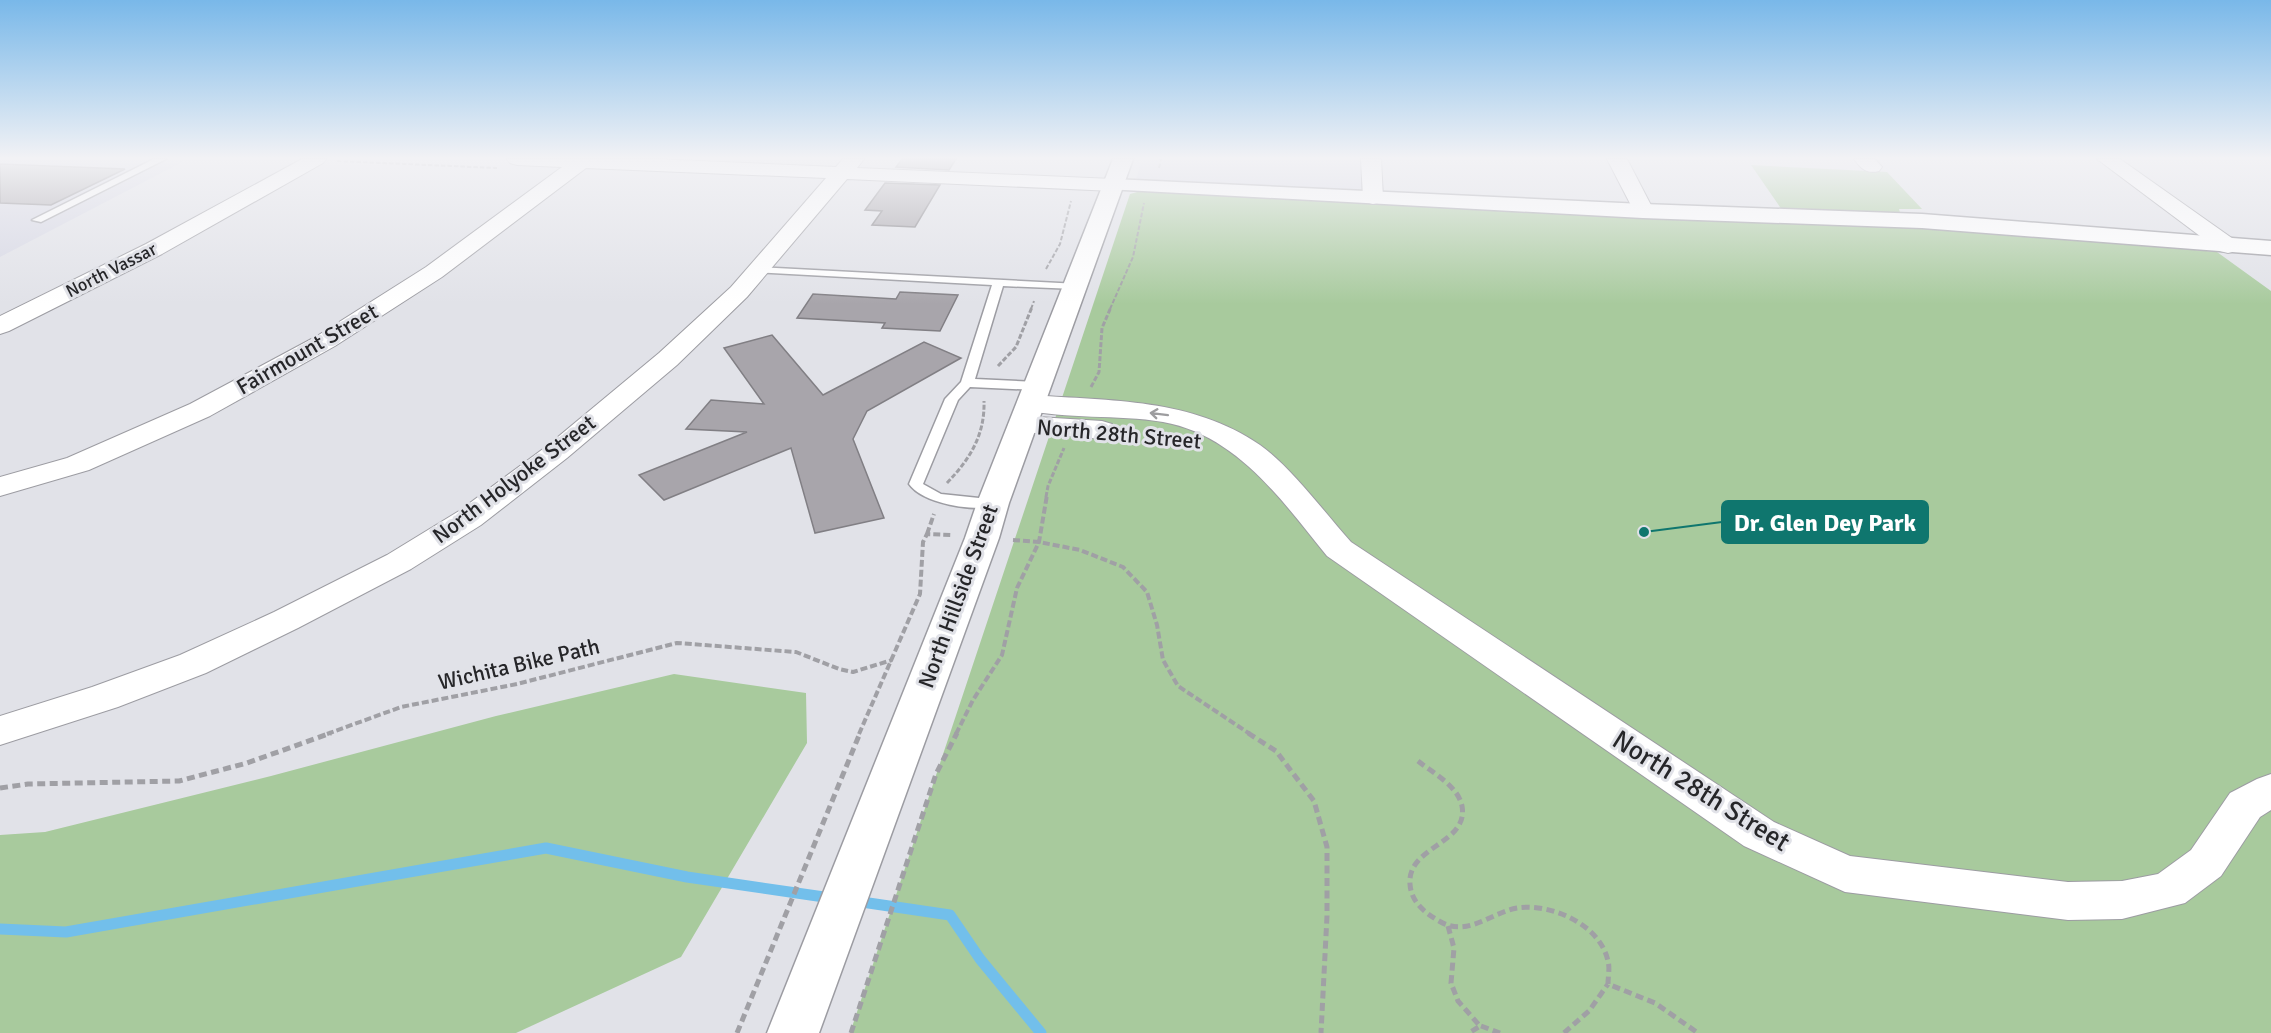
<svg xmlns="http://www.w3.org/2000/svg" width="2271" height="1033" font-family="Signika,sans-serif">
<rect width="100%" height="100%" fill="#e1e2e8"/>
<!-- built -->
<path fill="#d6d7e4" d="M0,159H188L0,257Z
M1142,159H1362L1363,188L1358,191L1140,181L1136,179Z"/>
<!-- green -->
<path fill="#a8ca9d" d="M1751,165L1887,172L1922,209H1899L1900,213L1893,215L1782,210Z
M1141,191L1961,229L2217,252L2271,291V1033H850L1130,194Z
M674,674L806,693L807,743L681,957L516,1033H0V835L45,832L271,776L496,716Z"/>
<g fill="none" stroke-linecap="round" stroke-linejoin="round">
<!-- stream -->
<path stroke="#72bfeb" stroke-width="11" d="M855,901L950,915L980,959L1041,1033
M0,929L66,932L546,848L687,877L831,898"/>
</g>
<!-- building -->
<path fill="#a8a5ab" stroke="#817f84" stroke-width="1.5" d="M902,159H956L949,170L896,167Z
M0,164L125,169L51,205L0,203Z
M885,183L940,185L915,227L872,225L882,211L865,210Z
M900,292L958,295L940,331L882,328L885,323L797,318L813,294L896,299Z
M772,335L823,395L924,342L961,358L867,411L853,439L884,518L815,533L791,448L664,500L639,475L747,432L686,429L711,400L764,404L724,348Z"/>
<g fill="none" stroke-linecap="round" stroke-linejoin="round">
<!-- service casing -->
<g stroke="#9c9ca2" stroke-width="3">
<path id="service" d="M154,159H166L41,222L32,220Z
M758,267L1079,284L1081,286L1075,289L1003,286L975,379L1037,382L1043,386L1037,390L970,387L958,400L923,484L941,494L998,500L1000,503L998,506C974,512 923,504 909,484L945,399L961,382L992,285L754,272V268Z"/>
</g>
<!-- minor casing -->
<g stroke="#9c9ca2" stroke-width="2">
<path id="minor" d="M302,159H326L323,163L162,254L9,331L0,334V316L146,244Z
M507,159H653L836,167L843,159H864L857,168L1113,179L1120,181L1123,185L1120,189L1113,191L847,179L747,297L677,365L567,458L481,525L411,569L298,628L206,673L118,707L0,745V716L92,687L180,655L274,612L387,555L459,511L547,446L659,353L731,287L826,178L586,168L442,277L335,346L210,416L89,470L0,496V477L67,458L190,404L317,336L426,267L562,167L517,165L510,163Z
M1361,159H1381L1383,198L1380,202L1373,204L1366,202L1363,198Z
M1607,159H1627L1654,211L1650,215L1643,217L1636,215Z
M1854,159H1875L1882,167L1879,171C1867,174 1861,169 1854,159Z
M2097,159H2120L2236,241L2239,246L2236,251L2228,253L2220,251Z
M1031,395C1111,401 1192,398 1260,445C1290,466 1325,513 1351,542L1774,822L1850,856L2068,882L2122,881L2158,874L2191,850L2230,793L2257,779L2271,774V810L2260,817L2221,876L2185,903L2122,919L2068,920L1845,892L1744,846L1327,556C1283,502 1237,435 1163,422C1117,414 1067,420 1021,409L1017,403L1021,397Z
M1022,416L1102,421L1112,424L1116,430L1112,436L1102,439L1012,431L1008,425L1012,419Z"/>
</g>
<!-- tertiary casing -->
<g stroke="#9c9ca2" stroke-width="3">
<path id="tertiary" d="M1113,179L1643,204L1922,214L2271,241V255L1922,228L1643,218L1106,189L1102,185L1106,181Z"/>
</g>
<!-- secondary casing -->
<g stroke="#9c9ca2" stroke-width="3">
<path id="secondary" d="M1113,159H1133L1009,503L999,538L819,1033H767L965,538L977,503Z"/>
</g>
<!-- path-far3 -->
<path stroke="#a0a0a5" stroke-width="2" stroke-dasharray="4.5 2" stroke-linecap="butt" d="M337,161L497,168
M1159,168L1161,159
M1046,269L1060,244L1071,201
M1031,309L1034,301
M1110,309L1133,257L1144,203"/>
<!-- path-far2 -->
<path stroke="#a0a0a5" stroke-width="3" stroke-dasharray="5 2" stroke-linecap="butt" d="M998,366L1016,347L1032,307
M1091,387L1099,372L1102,328L1111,307
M947,483C970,459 985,435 984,401
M1046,497L1048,486L1064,448"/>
<!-- path-far1 -->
<path stroke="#a0a0a5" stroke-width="4" stroke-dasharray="7 3" stroke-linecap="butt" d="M927,534L934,514
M1013,540L1039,542L1080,550L1123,567L1147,592L1157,625L1163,660L1178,686L1250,734
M327,734L401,707L517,684L677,643L796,652L839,669L853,672L892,660
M859,734L920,594L923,542L927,534L951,535
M956,734L973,700L1002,655L1017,588L1039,542L1047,495"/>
<!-- path -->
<path stroke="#a0a0a5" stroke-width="5" stroke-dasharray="8 4.5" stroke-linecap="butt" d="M1248,733L1276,751L1314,801L1327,847V916L1321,1033
M1418,761C1433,773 1458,786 1462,806C1469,844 1407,846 1410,884C1411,902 1425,913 1439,921C1467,938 1490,913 1517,908C1551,903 1600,924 1608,961C1610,968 1608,977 1608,984L1655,1003L1698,1033
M0,788L28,784L179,781L247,763L331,733
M1448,926L1454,948L1451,983L1458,1001L1480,1026L1469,1033
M1481,1026L1500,1033
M737,1033L860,733
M851,1033L936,774L957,733
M1564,1033L1589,1011L1608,984"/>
<!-- service -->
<use href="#service" fill="#fff" fill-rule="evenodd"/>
<!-- minor -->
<use href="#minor" fill="#fff" fill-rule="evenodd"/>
<!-- tertiary -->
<use href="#tertiary" fill="#fff" fill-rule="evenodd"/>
<!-- secondary -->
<use href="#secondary" fill="#fff" fill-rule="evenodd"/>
</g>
<!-- one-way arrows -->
<defs><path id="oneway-shaft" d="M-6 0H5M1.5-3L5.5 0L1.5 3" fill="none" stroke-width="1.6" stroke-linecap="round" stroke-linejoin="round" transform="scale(1.5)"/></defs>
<use stroke="#9d9d9f" href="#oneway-shaft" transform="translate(1159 414) rotate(-173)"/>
<!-- sky -->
<linearGradient id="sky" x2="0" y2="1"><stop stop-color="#79b8e9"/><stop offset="0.52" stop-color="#f2f2f5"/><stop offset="1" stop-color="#f2f2f5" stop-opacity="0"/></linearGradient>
<rect width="2271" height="304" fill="url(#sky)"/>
<g text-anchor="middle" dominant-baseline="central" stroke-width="6" stroke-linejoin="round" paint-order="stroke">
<!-- far-street labels -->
<g font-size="18" fill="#262629" stroke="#e1e2e8">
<text transform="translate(111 270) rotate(-27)">North Vassar</text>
</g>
<!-- street labels -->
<g font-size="22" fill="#262629" stroke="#e1e2e8">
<text transform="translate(307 349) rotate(-30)">Fairmount Street</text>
<text transform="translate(1119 434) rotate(5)">North 28th Street</text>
<text transform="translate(514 479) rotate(-37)">North Holyoke Street</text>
<text transform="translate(958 596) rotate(-70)">North Hillside Street</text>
<text transform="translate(519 664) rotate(-13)">Wichita Bike Path</text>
</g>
<!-- near-street labels -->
<g font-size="27" fill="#262629" stroke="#e1e2e8">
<text transform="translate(1701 791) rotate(32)">North 28th Street</text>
</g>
</g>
<!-- callouts -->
<path fill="none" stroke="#0f766e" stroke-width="2" d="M1644 532L1722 522"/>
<circle fill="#0f766e" stroke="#e1e2e8" stroke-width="2" cx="1644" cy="532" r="6"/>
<rect fill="#0f766e" stroke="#0f766e" stroke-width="2" x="1722" y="501" width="206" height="42" rx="6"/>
<g font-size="24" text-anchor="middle" font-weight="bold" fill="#fff">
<text x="1825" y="531">Dr. Glen Dey Park</text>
</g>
</svg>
